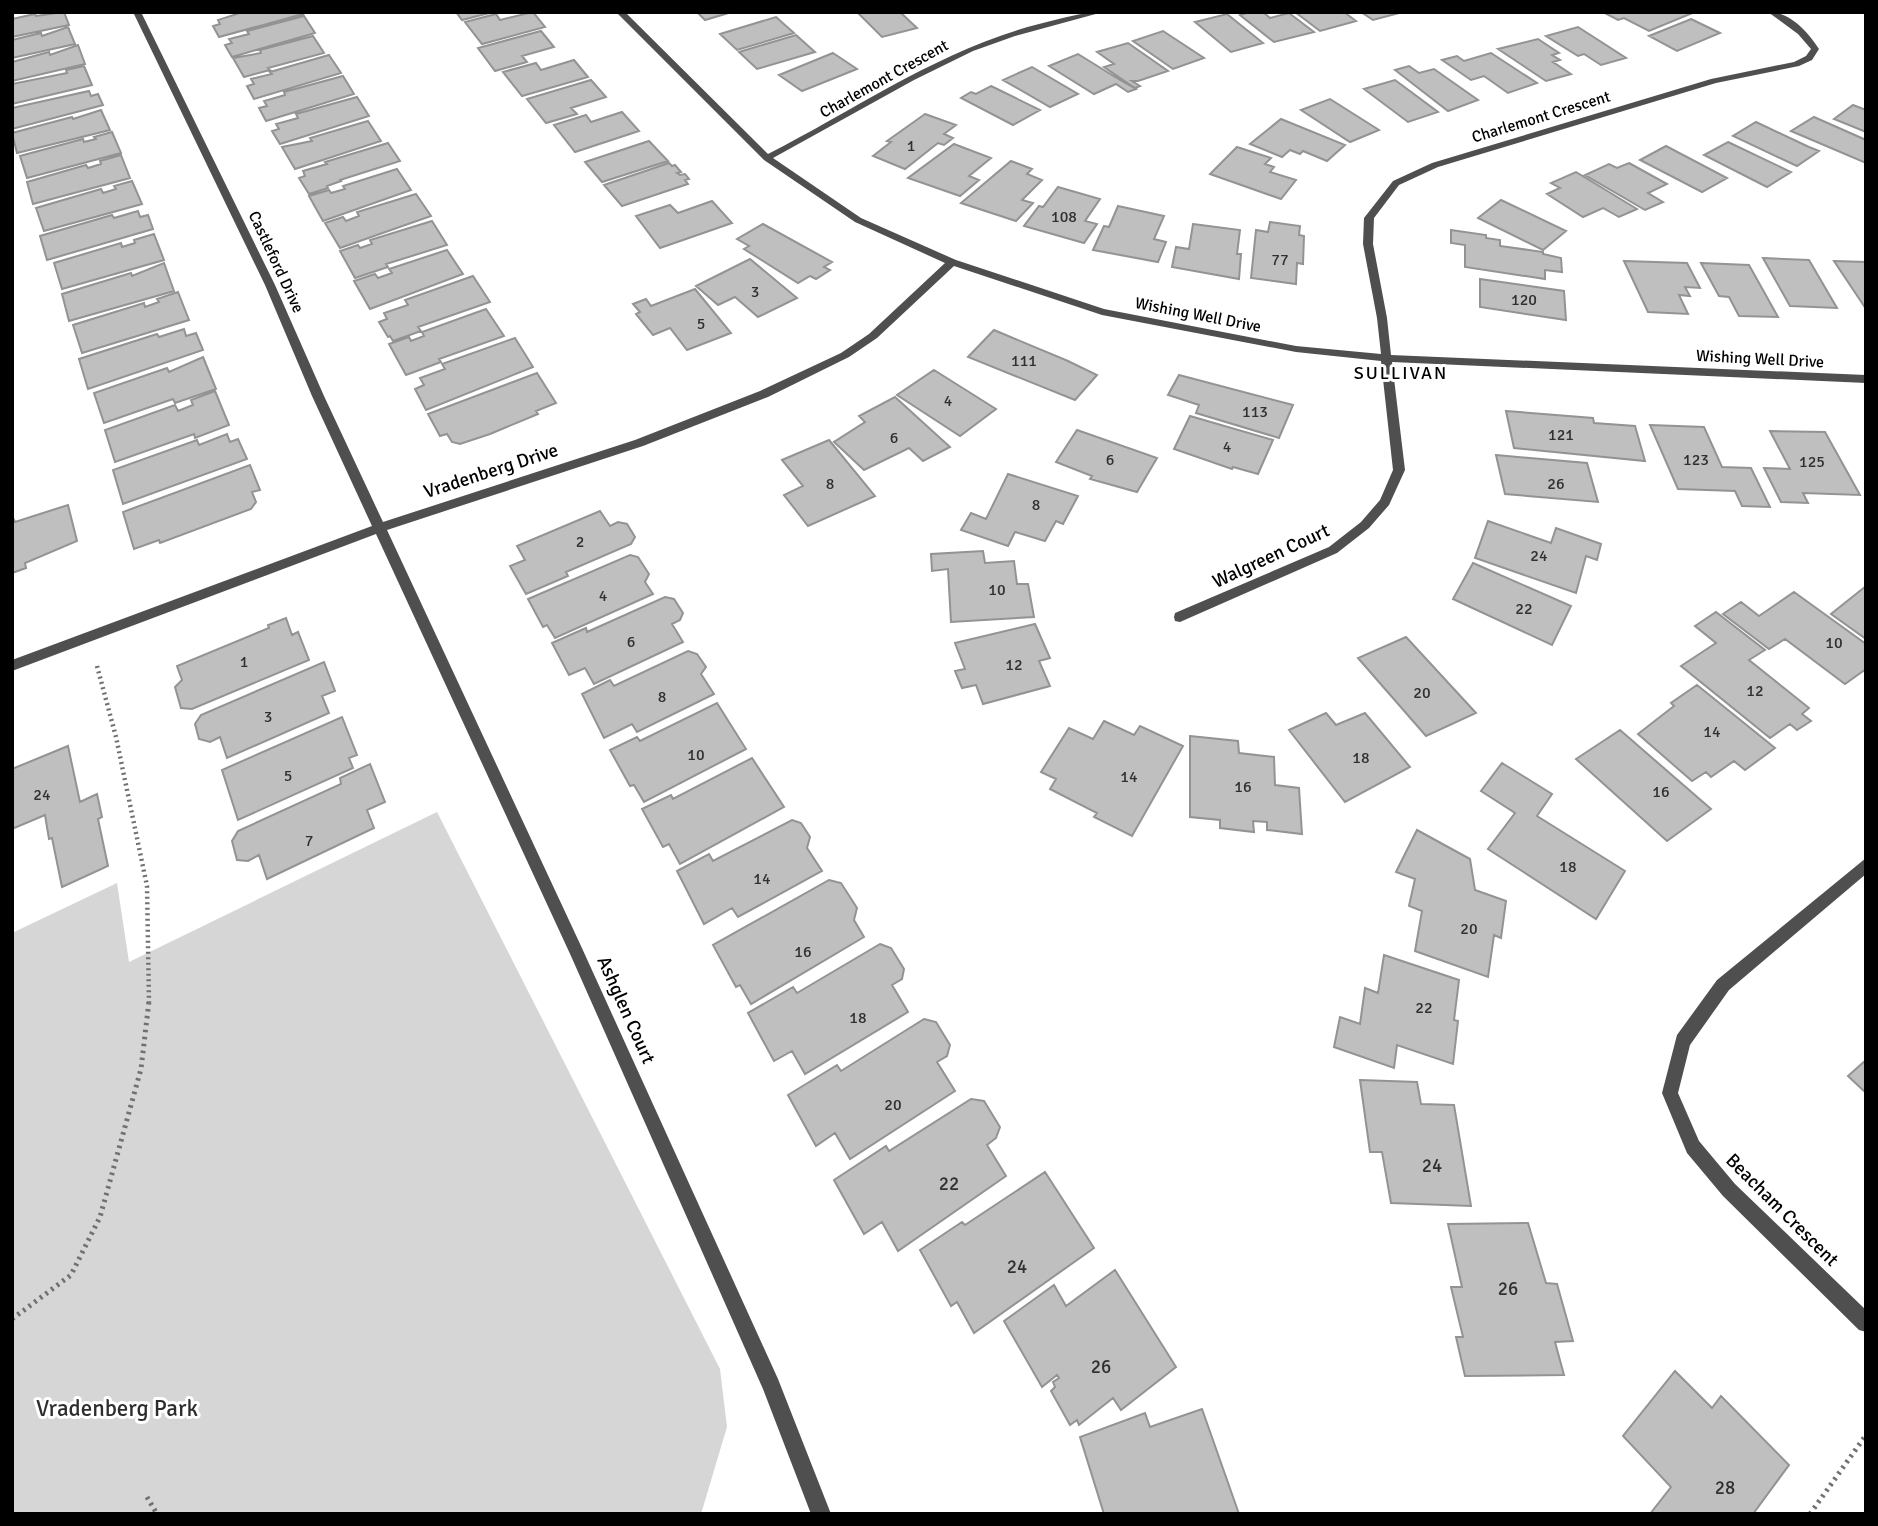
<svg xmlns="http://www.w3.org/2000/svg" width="1878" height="1526" font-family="Signika,sans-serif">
<rect width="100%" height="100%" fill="#fff"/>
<!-- green -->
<path fill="#d6d6d6" d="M437,812L720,1369L727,1427L701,1514H12V933L117,883L129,962Z"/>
<!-- building -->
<path fill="#bfbfbf" stroke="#939393" stroke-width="2" d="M64,12L69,25L12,37V19L35,14L36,16Z
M236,12H302L303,14L219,37L213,26L220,24L218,20L237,14Z
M456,12H493L462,20Z
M533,12L545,27L482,44L465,22L496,14L500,20Z
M697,12H732L705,20Z
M857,12H900L917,28L882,37Z
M1249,12H1263L1270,18L1289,13L1314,32L1274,42L1240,15Z
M1295,12H1344L1356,21L1320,31Z
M1361,12H1403L1373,20Z
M1603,12H1687L1690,14L1649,31L1624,18L1618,20Z
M1227,14L1263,43L1231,52L1195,22Z
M304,16L315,33L232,57L225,45L232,43L229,39L249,34L247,31Z
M776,17L794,33L737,50L720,34Z
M1691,19L1720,33L1677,51L1649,36Z
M68,27L75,44L12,58V40L41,33L42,36Z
M1578,27L1626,58L1601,65L1584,54L1578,56L1546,36Z
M541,31L554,47L522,56L527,62L495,71L478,48Z
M1163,31L1204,58L1173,69L1133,41Z
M796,35L815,52L757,69L739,52Z
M313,36L324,53L268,68L270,70L244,77L233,58L261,53L260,50Z
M1538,39L1559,53L1552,55L1560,60L1553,62L1571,74L1546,81L1498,49Z
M1128,43L1168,71L1138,81H1132L1140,86L1135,88L1104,67L1114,64L1097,52Z
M78,45L85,64L12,81V62L49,52L50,55Z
M833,53L857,69L802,91L779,75Z
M1491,53L1537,83L1508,93L1484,76L1471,80L1442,60L1457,56L1464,61Z
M1078,54L1120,80L1136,89L1128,92L1116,84L1094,94L1049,66Z
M329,55L341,73L254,99L247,86L254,84L251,79L272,74L270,72Z
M574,60L588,77L522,96L503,72L536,63L541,70Z
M84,66L92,85L12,104V84L67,73L66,70Z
M1409,66L1419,73L1434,69L1478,100L1448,111L1395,70Z
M1032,67L1078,94L1050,107L1003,80Z
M343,76L354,94L266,121L259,108L267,106L264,101L285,95L284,92Z
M591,80L606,97L571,108L577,114L546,123L527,99Z
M1395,80L1438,112L1408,122L1364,89Z
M991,86L1040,110L1013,125L961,98L971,92L976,94Z
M89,91L91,96L98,94L103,105L12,129V108Z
M357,97L369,116L280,144L272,131L279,129L276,124L298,118L296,114Z
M1330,99L1379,130L1350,142L1301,110Z
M1853,105L1866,110V132L1834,119Z
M101,110L110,130L17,153L12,133L72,117L73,119Z
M622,112L639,131L575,152L554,125L586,115L591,122Z
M925,114L956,125L944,134L953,138L944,145L938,143L905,169L873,156L891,142L887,141Z
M1814,117L1866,140V163L1791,131Z
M1281,119L1345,145L1327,161L1303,151L1300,154L1290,150L1282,157L1250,144Z
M368,121L381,141L295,169L282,147L312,141L310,138Z
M1756,122L1809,147L1819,151L1797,166L1733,136Z
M112,132L121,153L27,178L20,156L83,139L84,142L96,139L94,137Z
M649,141L668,161L602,182L585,162Z
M1728,142L1791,172L1767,187L1704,155Z
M388,143L400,161L340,180L341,181L327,186L328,188L309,194L299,178L305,176L303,171L327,164L325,162Z
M954,144L991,158L969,176L979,180L960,196L908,178Z
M1666,146L1727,178L1702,192L1640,160Z
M1237,147L1271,158L1265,164L1274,167L1270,172L1296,180L1281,199L1210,174Z
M121,155L130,178L33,204L27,182L86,165L88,168L101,164L100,161Z
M1011,161L1032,169L1027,174L1042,180L1022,200L1033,203L1016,221L961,203Z
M669,163L672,166L675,165L681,172L677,173L680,175L685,174L689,179L685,180L688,184L622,206L604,185Z
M1629,163L1667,184L1648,193L1663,202L1645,210L1585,175L1609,164L1617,168Z
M397,169L411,190L323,221L309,196L329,190L331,193L345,189L343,186Z
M1576,172L1637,209L1619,217L1603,208L1583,217L1547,194L1560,188L1551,183Z
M132,181L142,204L44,231L36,208L101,189L103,193L116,189L114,186Z
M1058,187L1100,199L1085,221L1097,224L1084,243L1024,226L1039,206L1043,207Z
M416,194L431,216L340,248L325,223L343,217L346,221L359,216L357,212Z
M1501,200L1566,231L1543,250L1478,218Z
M712,201L732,223L660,248L636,216L670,205L678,213Z
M1118,206L1164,216L1154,239L1166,242L1158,262L1093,250L1104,226L1109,227Z
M138,211L140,217L148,215L153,229L47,260L40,236L112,215L114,218Z
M432,221L447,245L386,264L388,267L355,278L340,251L358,245L360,248L372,244L370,240Z
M1270,222L1300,226L1299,235L1304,236L1303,264L1297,263L1296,284L1251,278L1256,230L1268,232Z
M763,224L832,262L824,267L830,270L816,279L810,276L798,283L744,249L749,246L737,239Z
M1193,224L1240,230L1237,254H1241L1239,279L1172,267L1176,247L1189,249Z
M1451,230L1486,235V238L1500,240V246L1543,252V254L1561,258L1562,272L1545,270V279L1465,267V245L1451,243Z
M154,234L164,260L62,289L54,263L121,243L122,247L135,243L134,240Z
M447,250L463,274L370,309L354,281L375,274L378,278L392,273L389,269Z
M1763,258L1809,260L1837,308L1790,306Z
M750,259L797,298L758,317L735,297L718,305L696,286Z
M1624,261L1687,263L1700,288L1685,287L1690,296L1679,295L1688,314L1648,312Z
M1834,261L1866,262V309Z
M164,263L174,291L69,321L62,294L131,273L132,276Z
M1701,263L1749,265L1778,317L1739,316L1729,297L1719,296Z
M473,276L490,302L418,327L421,331L393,341L390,336L388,337L379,322L387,319L384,313L408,305L405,300Z
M1480,279L1564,291L1566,320L1480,307Z
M695,289L731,333L687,350L670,328L653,335L636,314L640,312L633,304L646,299L651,306Z
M178,292L189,320L82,353L73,325L144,303L145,307L159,302L157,299Z
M486,309L504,336L439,359L441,362L406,375L389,344L409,337L411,341L424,336L422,332Z
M184,329L186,336L196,333L203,350L88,389L79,359L157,334L159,337Z
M994,330L1068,361L1097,375L1075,400L968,357Z
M515,338L533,367L426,410L415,389L424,385L420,378L445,369L442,364Z
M203,357L216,389L175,403L173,399L104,423L94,393L167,368L169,372Z
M934,370L996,409L960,436L897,395Z
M537,373L556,403L536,411L538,414L490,434L460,444L452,442L447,434L440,436L428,414Z
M1179,375L1293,405L1279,438L1196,413L1199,405L1168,395Z
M215,391L229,425L195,438L194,434L115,462L105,430L175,405L178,411L193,405L191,400Z
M895,397L950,447L923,461L909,448L864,470L834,442L865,422L859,416Z
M1506,411L1593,418L1594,423L1635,426L1645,461L1514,448Z
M1190,416L1273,440L1258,474L1233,467L1232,469L1174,449Z
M1650,425L1704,427L1722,467L1751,468L1770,507L1742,506L1735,491L1678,489Z
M1077,430L1157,458L1137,492L1090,479L1092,476L1056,462Z
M1770,431L1825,432L1860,495L1803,493L1808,503L1781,502L1764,468L1790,469Z
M227,434L230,442L238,439L247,459L123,504L113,470L197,440L199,445Z
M829,440L875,496L808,526L784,495L803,486L782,460Z
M1496,455L1587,463L1598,502L1505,494Z
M250,465L260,490L252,492L256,502L251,509L160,543L159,540L134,549L123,512Z
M1008,474L1078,496L1063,524L1056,521L1045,541L1015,532L1008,546L961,530L971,513L986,519Z
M68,505L77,541L25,563L26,568L12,573V516L15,522Z
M600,511L610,526L618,522L627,524L635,537L631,544L566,572L568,576L526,594L510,566L525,560L517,546Z
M1488,521L1551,543L1556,528L1601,544L1597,560L1586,556L1576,593L1475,558Z
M983,551L985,563L1014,561L1017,584H1028L1034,617L951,622L948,569L932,571L931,554Z
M630,555L638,557L649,574L645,582L653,594L555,638L547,625L543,627L528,599Z
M1473,563L1571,606L1552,645L1453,599Z
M1866,586V639L1831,614Z
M1794,592L1866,644V669L1845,684L1785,639L1769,649L1723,614L1741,602L1759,616Z
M665,597L674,599L683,613L680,620L672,624L683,642L594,684L585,668L569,675L552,643L586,628L587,632Z
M1716,612L1765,650L1749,660L1809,708L1802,714L1811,721L1797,730L1790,724L1770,738L1681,666L1716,643L1695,626Z
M286,618L292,635L298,632L309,660L192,709L181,708L175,687L182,680L177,666L269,628L268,625Z
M1035,624L1050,658L1039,661L1050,686L983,704L976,685L962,688L955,671L965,669L955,643Z
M1406,637L1476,713L1426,736L1358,658Z
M688,651L697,654L706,667L701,674L714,694L637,732L632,724L604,738L582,694L610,680L614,686Z
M324,662L335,691L322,696L329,713L227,758L220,737L210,742L199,739L195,724L201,715Z
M1697,685L1775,748L1745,770L1734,761L1711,777L1706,772L1692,781L1638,734L1674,706L1671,703Z
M717,703L746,749L644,802L634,785L630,786L610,750L637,737L640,741Z
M1326,713L1336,725L1365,713L1410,767L1345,802L1289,730Z
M342,717L357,755L349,758L353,768L238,820L222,770Z
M1104,721L1134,735L1140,726L1183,746L1132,836L1094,817L1097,813L1050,789L1056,779L1041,772L1069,728L1093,739Z
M1620,730L1711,809L1667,841L1576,759Z
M1190,736L1238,741L1239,753L1274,757L1275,785L1299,788L1302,834L1267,830V822L1253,821L1254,832L1220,828V820L1190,817Z
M68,746L80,802L97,794L102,817L98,819L108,866L62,887L52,838L49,839L45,815L12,829V769Z
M752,758L784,807L680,864L669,844L663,847L642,809L671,795L673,799Z
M1502,763L1552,794L1537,816L1625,871L1596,919L1488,849L1515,813L1481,791Z
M370,764L385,802L367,810L374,828L267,879L259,855L248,861L237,860L232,841L238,831L341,784L340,778Z
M792,820L801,823L810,837L807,848L822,871L738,917L732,908L704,924L677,871L709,854L713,861Z
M1417,830L1470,859L1475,890L1506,901L1501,938L1494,935L1488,977L1415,951L1422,911L1409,906L1415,879L1396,872Z
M829,880L841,883L857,908L854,920L864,937L751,1004L740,985L736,987L713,945Z
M880,944L891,948L904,969L902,979L892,985L908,1012L805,1074L792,1051L774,1061L748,1013L793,987L797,993Z
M1384,955L1459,980L1454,1020L1458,1021L1453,1064L1397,1045L1394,1068L1334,1047L1340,1017L1360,1024L1365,988L1378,993Z
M924,1019L936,1022L950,1045L947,1056L937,1062L955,1091L850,1159L835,1133L816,1146L788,1095L837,1065L841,1071Z
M1866,1060V1093L1848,1076Z
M1360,1080L1417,1082L1421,1104L1454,1105L1471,1206L1391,1203L1382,1152H1370Z
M971,1099L984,1101L1000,1127L996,1138L987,1145L1006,1176L898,1251L882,1222L864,1234L834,1180L886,1146L889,1151Z
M1045,1172L1094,1248L974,1333L957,1302L951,1306L920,1250L962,1222L965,1225Z
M1528,1223L1546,1283L1557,1284L1573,1341L1555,1342L1564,1375L1465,1376L1456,1337H1463L1451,1287H1462L1448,1224Z
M1115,1270L1176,1367L1121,1410L1113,1398L1079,1425L1077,1420L1070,1425L1051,1391L1055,1387L1053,1382L1059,1378L1057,1375L1042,1387L1004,1321L1054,1285L1066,1306Z
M1675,1371L1712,1408L1721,1396L1789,1465L1753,1514H1650L1671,1487L1623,1436Z
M1202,1409L1239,1514H1104L1080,1437L1145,1413L1150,1427Z"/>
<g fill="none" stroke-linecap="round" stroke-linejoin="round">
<!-- path-far1 -->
<path stroke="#717171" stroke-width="4.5" stroke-dasharray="2 3.5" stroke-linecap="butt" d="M97,666L116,737L147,886L149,1002"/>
<!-- path -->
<path stroke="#717171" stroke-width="5" stroke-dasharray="2.5 4.5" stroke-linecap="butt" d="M12,1319L71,1275L100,1217L141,1069L149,1001
M147,1497L157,1514
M1810,1514L1866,1435"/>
<!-- minor -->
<path fill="#4f4f4f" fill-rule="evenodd" d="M133,12H141L275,285L324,396L383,522L635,440L760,391L841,353L869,334L945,263L855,222L764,160L616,12H625L768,154C858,108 941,49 1039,24C1060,19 1081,12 1103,12L1015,36L973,51L914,80L773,158L861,218L956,260L1104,309L1296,346L1381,354L1377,318L1363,244L1364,218L1393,181L1432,163L1711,79L1794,62L1806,56L1811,49L1798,34L1768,12C1790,12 1808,32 1819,49L1812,60L1799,66L1716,83L1438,167L1399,185L1374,218L1373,244L1387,318L1391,355L1866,375V383L1392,362L1405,470L1389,505L1369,528L1337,553L1180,622L1175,621L1174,617L1175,613L1329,547L1361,522L1380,500L1393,470L1381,361L1296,352L1102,315L954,266L877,338L849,357L768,397L643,446L387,530L581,946L778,1379L831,1514H811L763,1389L571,956L376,534L12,671V660L372,526L312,396L265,285Z
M1866,858V874L1729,990L1690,1045L1678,1093L1699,1141L1735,1184L1866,1310V1332L1859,1330L1723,1196L1687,1153L1662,1093L1677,1035L1717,980Z"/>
</g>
<g text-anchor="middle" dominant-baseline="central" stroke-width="6" stroke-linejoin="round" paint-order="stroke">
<!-- far-street labels -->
<g font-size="16" fill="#000" stroke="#fff">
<text transform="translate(884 79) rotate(-29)">Charlemont Crescent</text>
<text transform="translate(1541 117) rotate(-17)">Charlemont Crescent</text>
<text transform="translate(276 262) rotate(65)">Castleford Drive</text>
<text transform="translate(1198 315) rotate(11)">Wishing Well Drive</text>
<text transform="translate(1760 359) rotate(3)">Wishing Well Drive</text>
</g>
<!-- number labels -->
<g font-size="16" fill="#303030">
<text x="911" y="146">1</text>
<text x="1064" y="217">108</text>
<text x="1280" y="260">77</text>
<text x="755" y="292">3</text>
<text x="1524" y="300">120</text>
<text x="701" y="324">5</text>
<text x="1024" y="361">111</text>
<text x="948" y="401">4</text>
<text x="1255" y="412">113</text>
<text x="1561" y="435">121</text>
<text x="894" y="438">6</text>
<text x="1227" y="447">4</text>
<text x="1110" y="460">6</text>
<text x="1696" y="460">123</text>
<text x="1812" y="462">125</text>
<text x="830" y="484">8</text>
<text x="1556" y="484">26</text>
<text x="1036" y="505">8</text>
<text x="580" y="542">2</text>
<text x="1539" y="556">24</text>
<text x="997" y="590">10</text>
<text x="603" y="596">4</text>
<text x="1524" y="609">22</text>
<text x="631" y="642">6</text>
<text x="1834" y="643">10</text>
<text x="244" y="662">1</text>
<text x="1014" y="665">12</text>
<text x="1755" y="691">12</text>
<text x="1422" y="693">20</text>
<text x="662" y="697">8</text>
<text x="268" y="717">3</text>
<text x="1712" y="732">14</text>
<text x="696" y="755">10</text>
<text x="1361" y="758">18</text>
<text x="288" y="776">5</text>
<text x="1129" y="777">14</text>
<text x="1243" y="787">16</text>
<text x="1661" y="792">16</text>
<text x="42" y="795">24</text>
<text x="309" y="841">7</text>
<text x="1568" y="867">18</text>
<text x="762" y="879">14</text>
<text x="1469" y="929">20</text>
<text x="803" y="952">16</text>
<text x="1424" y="1008">22</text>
<text x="858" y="1018">18</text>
<text x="893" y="1105">20</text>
</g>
<!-- far-neighbourhood labels -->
<g font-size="18" letter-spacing="2" fill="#000" stroke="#fff">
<text x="1401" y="373">SULLIVAN</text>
</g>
<!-- street labels -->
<g font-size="19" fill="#000" stroke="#fff">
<text transform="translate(491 471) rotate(-18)">Vradenberg Drive</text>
<text transform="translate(1271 556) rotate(-25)">Walgreen Court</text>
<text transform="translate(626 1010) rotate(66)">Ashglen Court</text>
<text transform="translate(1782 1210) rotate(45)">Beacham Crescent</text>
</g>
<!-- near-number labels -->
<g font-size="19" fill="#303030">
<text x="1432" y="1166">24</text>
<text x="949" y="1184">22</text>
<text x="1017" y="1267">24</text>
<text x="1508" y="1289">26</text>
<text x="1101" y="1367">26</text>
<text x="1725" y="1488">28</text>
</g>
<!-- near-park labels -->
<g font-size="23" fill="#2d2d2d" stroke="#fff">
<text x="117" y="1408">Vradenberg Park</text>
</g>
</g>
<!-- border -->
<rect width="1878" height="1526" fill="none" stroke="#000000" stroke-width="28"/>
</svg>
